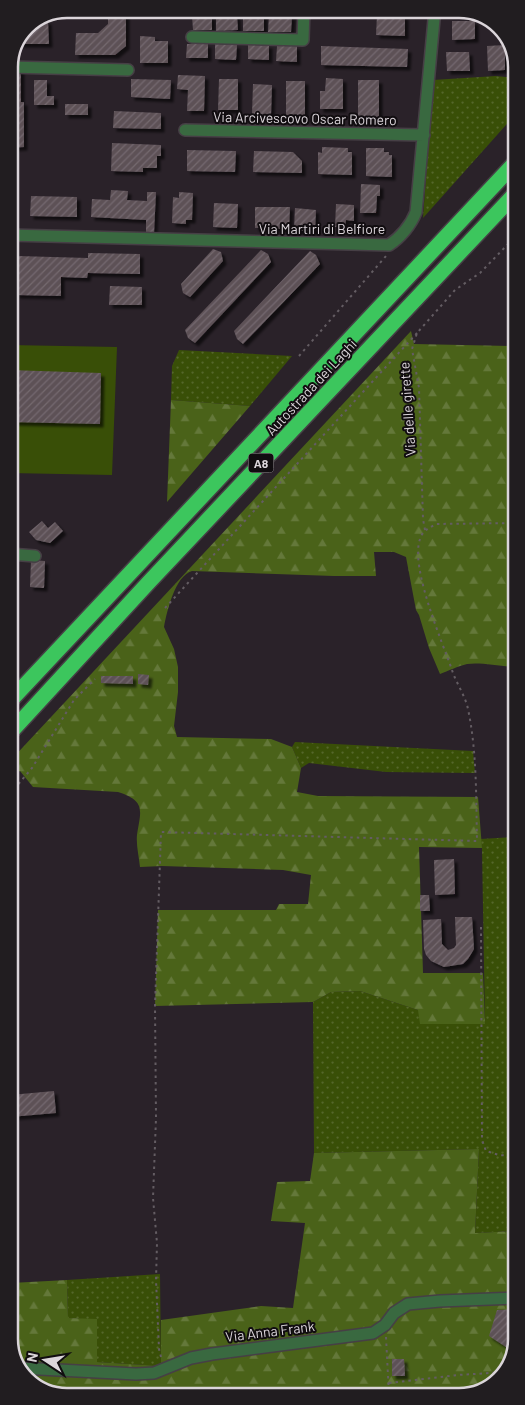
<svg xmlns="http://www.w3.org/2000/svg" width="525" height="1405" font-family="Barlow,sans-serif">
<defs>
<pattern id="green-dots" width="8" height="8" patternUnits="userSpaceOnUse" patternTransform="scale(1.25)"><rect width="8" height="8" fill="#394f07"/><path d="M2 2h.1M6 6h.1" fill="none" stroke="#55672b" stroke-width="1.8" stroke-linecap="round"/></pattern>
<pattern id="forest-firs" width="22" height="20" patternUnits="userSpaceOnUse" patternTransform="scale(1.25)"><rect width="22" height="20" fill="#4a6219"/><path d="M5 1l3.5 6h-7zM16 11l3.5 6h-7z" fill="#64783a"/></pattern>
<pattern id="building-hatch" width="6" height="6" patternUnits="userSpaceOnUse" patternTransform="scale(1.25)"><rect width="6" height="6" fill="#5d5157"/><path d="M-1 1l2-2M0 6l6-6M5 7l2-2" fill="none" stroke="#74696f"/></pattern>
<filter id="shadow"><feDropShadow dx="3.5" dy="3.5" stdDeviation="1" flood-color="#0009"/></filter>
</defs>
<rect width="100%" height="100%" fill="#2a2229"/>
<!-- green -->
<path fill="url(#green-dots)" d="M496,76L514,78V116L423,218L433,80Z
M179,350L292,356L250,406L171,400L172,366Z
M295,742L473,751L475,773L386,772L309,763L301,768L292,747Z
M515,837L516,1231L475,1233L479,1149L314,1153L313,1002L331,992L360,991L418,1010L485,1024L482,848L480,839Z
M160,1274L161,1366L97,1362V1320L68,1318L67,1280Z"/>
<!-- forest -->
<path fill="url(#forest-firs)" d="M411,331L414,344L515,346V667C501,666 479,662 467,664C458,666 448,671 440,674L429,648L419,615L416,610L406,557L394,552H374L376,576H334L192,571C175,576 167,611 164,627L174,649L178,667V692L174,726L177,737L271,739L292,747L301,768L297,792L318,796L478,797L482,848L419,847L423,973H483L485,1024H420L418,1010L360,991L331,992L313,1002L155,1006L158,910H276L279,904H308L311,875L283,870L162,866L140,867C139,857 136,845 137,835C141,810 146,801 118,792L33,787L20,771L10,778V761Z
M171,400L250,406L167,502Z
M479,1149L475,1233L516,1231V1339L504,1373L480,1390L456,1394L388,1395V1390L272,1391L271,1395L62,1396L29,1382L11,1354V1283L67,1280L68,1318L97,1319V1362L161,1366V1320L261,1306L293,1308L305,1223L271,1221L277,1182L310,1181L314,1153Z"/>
<!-- pitch -->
<path fill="#394f07" d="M9,345L117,347L112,475L9,473Z"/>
<!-- building -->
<path fill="url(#building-hatch)" filter="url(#shadow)" d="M108,9H126V46L115,55H75L76,33H98L108,24Z
M136,9H157V11H136Z
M216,15H237L238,30L216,31Z
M243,15H264V31H243Z
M377,15L405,16V36L376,35Z
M192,16H212V30H193Z
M269,16H292L291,32H268Z
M37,21H48L49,44H18L26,25Z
M452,21H475V39L452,40Z
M140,36L155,37V41H168V63H140Z
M187,44H208V58H186Z
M215,44L237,45L236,60L215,59Z
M248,45H269V60L248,59Z
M505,45V70L488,71L487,46Z
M277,46H297V62L276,61Z
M321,46L408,49L407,67L321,65Z
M446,52H469L470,71H447Z
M9,69L21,70V102H24V147L9,148Z
M178,75L205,76L204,111H187L188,90L177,89Z
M326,78L343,79V109H320V91H325Z
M131,79L171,80L170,99L131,97Z
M219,79H238V110H218Z
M34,80H47V96H54V105H34Z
M358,80H379V119H358Z
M286,81H305V115H286Z
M253,84L272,85L271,115L252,114Z
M65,104H88V115H65Z
M114,111L161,113V129L113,128Z
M112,143L161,145V156H157V168H143V172L111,171Z
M322,147L348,148V152H352V175L318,174V152L322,153Z
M366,148H384V152H389V155H392V177L366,176Z
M187,150L236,151L235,172L187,171Z
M254,151L293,152L302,161V173L253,172Z
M361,184L380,185V196H377L376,213H360Z
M111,190L128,191L127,200L147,201V192H156L154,233L146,232V220L91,217L92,199L110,200Z
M179,192L193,193L192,220H186V224L172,223L173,197L179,198Z
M31,196L77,197V217L30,216Z
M214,203L238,204L237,228L213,227Z
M336,204L354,205V221L346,220L345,227H335Z
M255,207H290L289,229H275V227L255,228Z
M295,208L316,210L315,231H294Z
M213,249L221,252L223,261L190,297L183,293L181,284Z
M261,250L268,254L271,262L195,343L188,338L185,330Z
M310,251L316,255L320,264L243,344L237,339L234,331Z
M88,253L140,254V274L88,273L87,278L61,277V296L16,295V288H9V276H18V256L88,258Z
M110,286L142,287V305H109Z
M9,370L101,373L100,424L9,422Z
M42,521L48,528L55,522L63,531L50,543L36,540L29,532Z
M31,560L45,561L44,588L30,587Z
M138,674L149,675L148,685L138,684Z
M101,676H133V684L101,683Z
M454,859L455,894L435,895L434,860Z
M420,895H429L430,911H420Z
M455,917H472L474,949L468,959L463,964L444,967L431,961L426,955L424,949L423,920L441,919L442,944L448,950L454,948L456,945Z
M54,1091L56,1113L10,1117V1095Z
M516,1309V1339L512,1351L489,1336L497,1310Z
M392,1359H404L405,1376H392Z"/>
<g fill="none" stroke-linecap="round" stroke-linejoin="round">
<!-- minor casing -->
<g stroke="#463f45" stroke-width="14">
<path id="minor" d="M232,9L304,10
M192,37L303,40L304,9
M9,67L128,70
M185,130L424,135
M9,235L389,245C400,238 411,225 416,212L435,9
M10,554L35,556
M20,1368L136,1374L154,1373L191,1358L212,1354L373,1333L385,1325L394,1313L408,1304L440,1301L516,1298"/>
</g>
<!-- highway casing -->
<g stroke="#463f45" stroke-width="18">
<path id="highway" d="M10,701L514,164
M10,733L149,582L514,195"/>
</g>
<!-- path -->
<path stroke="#645d63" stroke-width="2" stroke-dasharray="2.5 4" stroke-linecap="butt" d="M299,356L386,256
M425,530L423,519L419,388L412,349L417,333L455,290L480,273L514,238
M165,608L417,333
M10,794L32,768L74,700L95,679
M481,927L482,1140L486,1151L499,1155L516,1156
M386,1337L389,1395
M161,1357L159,1349L156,1280L157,1243L153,1198L156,1118L155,1006L161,832L477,841C476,797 477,752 468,709C465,695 456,683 452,670C442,641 410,568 420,539C422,531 429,528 436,524L515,523
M389,1383L458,1375L505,1372"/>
<!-- minor -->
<use href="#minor" stroke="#396940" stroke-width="11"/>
<!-- highway -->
<use href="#highway" stroke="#3cc65d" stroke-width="15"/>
</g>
<g text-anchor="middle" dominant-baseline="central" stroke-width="4" stroke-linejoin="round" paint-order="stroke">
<!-- shield labels -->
<rect fill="#110d10" stroke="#9e999d" stroke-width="1" x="248.5" y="453.5" width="25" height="19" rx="4"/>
<g font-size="12" font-weight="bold" fill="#dbd5da">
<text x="261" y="463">A8</text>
</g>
<!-- street labels -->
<g font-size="14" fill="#dbd5da" stroke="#110d10">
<text transform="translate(305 118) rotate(1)">Via Arcivescovo Oscar Romero</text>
<text x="322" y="228">Via Martiri di Belfiore</text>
<text transform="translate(311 387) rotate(-47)">Autostrada dei Laghi</text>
<text transform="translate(407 409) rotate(-94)">Via delle girette</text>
<text transform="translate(270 1331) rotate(-7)">Via Anna Frank</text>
</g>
</g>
<!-- crop -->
<path d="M0 0H525V1405H0ZM67 18H459A49 49 0 0 1 508 67V1339A49 49 0 0 1 459 1388H67A49 49 0 0 1 18 1339V67A49 49 0 0 1 67 18Z" fill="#211d20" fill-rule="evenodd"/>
<path fill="none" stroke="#dbd5da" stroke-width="2.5" d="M67 18H459A49 49 0 0 1 508 67V1339A49 49 0 0 1 459 1388H67A49 49 0 0 1 18 1339V67A49 49 0 0 1 67 18Z"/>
<!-- north arrow -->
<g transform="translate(45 1360) rotate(282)" stroke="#110d10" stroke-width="4" paint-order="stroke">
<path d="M0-4L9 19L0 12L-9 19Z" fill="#dbd5da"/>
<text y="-8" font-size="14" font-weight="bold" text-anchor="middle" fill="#dbd5da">N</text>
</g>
</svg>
